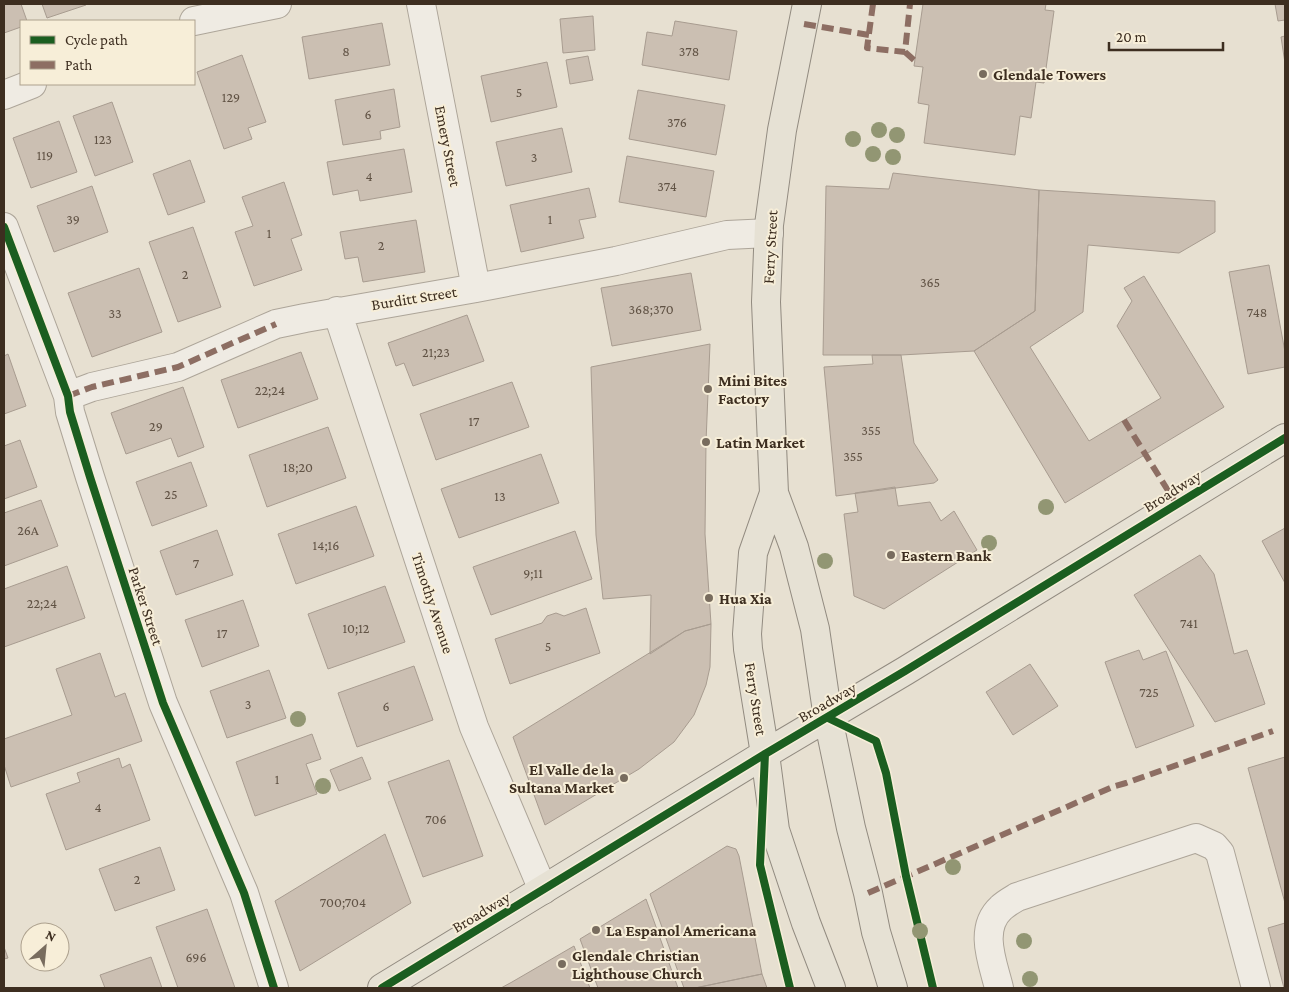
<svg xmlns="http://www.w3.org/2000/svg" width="1289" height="992" font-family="'Crimson Pro',serif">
<rect width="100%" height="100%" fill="#e7e0d1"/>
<!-- building -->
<path fill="#cbbfb2" stroke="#a89c90" d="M4,4H21L27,21H21V27L4,33Z
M42,4H86V5L47,18Z
M923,4H1046L1045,10L1054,11L1044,83L1036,82L1031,118L1020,116L1015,155L924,143L929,105L918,103L923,67L914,66Z
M1275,4H1285V20L1278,21Z
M593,16L595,50L563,53L560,19Z
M675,21L737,31L729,80L642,65L647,32L672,36Z
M382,23L390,65L309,79L302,37Z
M1285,36V63L1281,37Z
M242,55L266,122L248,128L252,139L224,149L197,72Z
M588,56L593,80L570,84L566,60Z
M547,62L557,107L491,122L481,76Z
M394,89L400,127L380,131L381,139L343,145L335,100Z
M638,90L725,105L716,155L629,139Z
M112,102L133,162L95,176L73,116Z
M59,121L77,172L31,188L13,138Z
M562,128L572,172L506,186L496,142Z
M404,149L412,192L360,201L358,190L333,195L327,162Z
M627,156L714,171L706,217L619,202Z
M190,160L205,202L168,215L153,174Z
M893,173L1039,190L1035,311L974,351L901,355H823L826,186L889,189Z
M284,182L302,235L291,239L302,270L254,286L235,232L253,226L242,197Z
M92,186L108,232L54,252L37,206Z
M589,188L596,217L579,220L584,238L521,252L510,205Z
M1039,190L1215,201V232L1179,253L1088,245L1083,312L1030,347L1089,441L1161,398L1117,326L1132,301L1124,288L1144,276L1224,407L1065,503L974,351L1035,311Z
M416,220L425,272L363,282L358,257L345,259L340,232Z
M193,227L221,307L178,322L149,242Z
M1269,265L1285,352V367L1248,374L1229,272Z
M139,268L162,332L92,357L68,293Z
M691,273L701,330L612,346L601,288Z
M467,315L484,361L413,386L404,363L396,366L388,343Z
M710,344L706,442L705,534L711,624L685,631L650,654L651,595L603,599L596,535L591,367Z
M301,352L318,399L238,428L221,380Z
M8,354L26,406L4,414V356Z
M872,355H901L914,443L938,480L934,483L836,496L824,367L873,364Z
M512,382L529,427L436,460L420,414Z
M183,387L204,447L178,457L171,438L126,454L111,413Z
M328,427L346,478L267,507L249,455Z
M20,440L37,487L4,499V446Z
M541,454L559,503L459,538L441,489Z
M191,462L207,506L152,526L136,482Z
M895,487L898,506L930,502L941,521L954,511L977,550L884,609L854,596L844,514L858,512L855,493Z
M41,500L58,546L4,566V513Z
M356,506L374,556L296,584L278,534Z
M1285,528V583L1262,541Z
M217,530L233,575L176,595L160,551Z
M575,531L592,579L491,615L473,567Z
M1200,555L1214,574L1234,654L1247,650L1265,704L1215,722L1134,595Z
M67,566L85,618L4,647V589Z
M385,586L405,642L328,669L308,614Z
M243,600L259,646L202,667L185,620Z
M586,608L600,653L510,684L495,639L542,623L547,616L556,613L564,616Z
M711,624L710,667L706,685L694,715L674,742L639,769L545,825L513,737L685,631Z
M1139,650L1143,660L1166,651L1194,726L1136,748L1105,662Z
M100,653L115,697L125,693L142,741L11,787L4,765V739L72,715L56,669Z
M1030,664L1058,706L1013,735L986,692Z
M414,666L433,720L357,747L338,693Z
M269,670L286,718L227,738L210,691Z
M312,734L321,759L306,764L317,794L255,816L236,762Z
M362,757L371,779L339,791L330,770Z
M1285,757V903L1248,768Z
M119,758L122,768L130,764L150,820L66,850L46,794L80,782L77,773Z
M449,760L483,856L423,877L388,782Z
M385,834L411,903L300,971L275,901Z
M727,846L736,849L739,856L762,974L695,988H684L650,894Z
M160,847L175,890L115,911L99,869Z
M646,899L678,988H598L580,939Z
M207,909L235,988H178L156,927Z
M1285,923V988H1284L1268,928Z
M574,946L590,988H501L512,982Z
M4,947L8,958L4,959Z
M151,957L162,988H105L100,975Z
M762,974L767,988H695Z"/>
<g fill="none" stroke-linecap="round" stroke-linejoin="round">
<!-- minor casing -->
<g stroke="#ada599" stroke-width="30">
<path id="minor" d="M421,4L476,288
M194,21L277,4
M4,95L32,84
M4,227L68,396L70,412L90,477L163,703L244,893L274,988
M337,311L474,727L543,890
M68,396L92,387L178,367L276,324L305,318L476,288L616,261L727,235L769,233
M999,988C993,963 978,929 1001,908C1005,904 1012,900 1017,897L1196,838L1214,846L1220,853L1256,988"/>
</g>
<!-- major casing -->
<g stroke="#928b80" stroke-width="30">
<path id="major" d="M807,4L782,130L769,225L766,302L774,493L794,547L815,629L828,718L851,828L868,893L876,932L893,988
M774,493L753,553L747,634L748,649L765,754L775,830L806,923L831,988
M382,988L765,754L905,671L1285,438"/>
</g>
<!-- minor -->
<use href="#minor" stroke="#efebe3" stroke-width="28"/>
<!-- major -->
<use href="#major" stroke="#e6e1d4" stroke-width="28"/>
<!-- quiet -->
<path stroke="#8d6e63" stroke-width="6" stroke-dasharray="12 6" stroke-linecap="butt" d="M873,4L867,48L905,52L910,4
M804,24L869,35
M905,52L915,61
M68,396L92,387L178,367L276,324
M1124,420L1177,505
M868,893L1115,786L1126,783L1273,731"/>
<!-- cycleway casing -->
<g stroke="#f7eed8" stroke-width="11">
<path id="cycleway" d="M4,227L68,396L70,412L90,477L163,703L244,893L274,988
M828,718L876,741L886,773L906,876L933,988
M765,754L760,865L790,988
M382,988L765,754L905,671L1285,438"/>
</g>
<!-- cycleway -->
<use href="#cycleway" stroke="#1b5e20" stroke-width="8"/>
</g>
<!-- trees -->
<g fill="#929673">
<circle cx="879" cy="130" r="8"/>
<circle cx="897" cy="135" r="8"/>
<circle cx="853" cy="139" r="8"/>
<circle cx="873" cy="154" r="8"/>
<circle cx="893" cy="157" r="8"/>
<circle cx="1046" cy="507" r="8"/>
<circle cx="989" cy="543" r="8"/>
<circle cx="825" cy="561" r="8"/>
<circle cx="298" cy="719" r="8"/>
<circle cx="323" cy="786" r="8"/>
<circle cx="953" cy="867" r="8"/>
<circle cx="920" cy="931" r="8"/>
<circle cx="1024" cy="941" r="8"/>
<circle cx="1030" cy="979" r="8"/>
</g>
<!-- markers -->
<g fill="#786c5e" stroke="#f7eed8" stroke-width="2">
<circle cx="983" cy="74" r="5"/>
<circle cx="708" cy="389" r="5"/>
<circle cx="706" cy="442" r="5"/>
<circle cx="891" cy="555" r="5"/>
<circle cx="709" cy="598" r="5"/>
<circle cx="624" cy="778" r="5"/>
<circle cx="596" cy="930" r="5"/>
<circle cx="562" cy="964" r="5"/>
</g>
<g text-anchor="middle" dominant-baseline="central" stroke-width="4" stroke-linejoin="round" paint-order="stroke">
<!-- number labels -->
<g font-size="14" fill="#605244">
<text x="346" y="51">8</text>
<text x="689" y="51">378</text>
<text x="519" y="92">5</text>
<text x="231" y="97">129</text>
<text x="368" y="114">6</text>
<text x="677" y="122">376</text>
<text x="103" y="139">123</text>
<text x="45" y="155">119</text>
<text x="534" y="157">3</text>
<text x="369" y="176">4</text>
<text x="667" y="186">374</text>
<text x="73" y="219">39</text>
<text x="550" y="219">1</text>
<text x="269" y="233">1</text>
<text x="381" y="245">2</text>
<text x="185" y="274">2</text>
<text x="930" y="282">365</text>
<text x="651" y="309">368;370</text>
<text x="1257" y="312">748</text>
<text x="115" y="313">33</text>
<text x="436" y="352">21;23</text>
<text x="270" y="390">22;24</text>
<text x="474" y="421">17</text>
<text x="156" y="426">29</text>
<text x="871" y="430">355</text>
<text x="853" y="456">355</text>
<text x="298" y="467">18;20</text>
<text x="171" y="494">25</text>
<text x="500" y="496">13</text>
<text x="28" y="530">26A</text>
<text x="326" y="545">14;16</text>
<text x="196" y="563">7</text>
<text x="533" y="573">9;11</text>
<text x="42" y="603">22;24</text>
<text x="1189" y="623">741</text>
<text x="356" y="628">10;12</text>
<text x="222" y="633">17</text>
<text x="548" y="646">5</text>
<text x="1149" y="692">725</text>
<text x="248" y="704">3</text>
<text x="386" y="706">6</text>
<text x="277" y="779">1</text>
<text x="98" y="807">4</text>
<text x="436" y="819">706</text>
<text x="137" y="879">2</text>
<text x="343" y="902">700;704</text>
<text x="196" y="957">696</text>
</g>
<!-- poi labels -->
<g font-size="16" font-weight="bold" fill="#3d2e20" stroke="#f7eed8" text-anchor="start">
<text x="993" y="74">Glendale Towers</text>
<text x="718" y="380">Mini Bites<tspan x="718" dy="18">Factory</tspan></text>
<text x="716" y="442">Latin Market</text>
<text x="901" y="555">Eastern Bank</text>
<text x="719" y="598">Hua Xia</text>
<text x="614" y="769" text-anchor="end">El Valle de la<tspan x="614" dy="18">Sultana Market</tspan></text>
<text x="606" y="930">La Espanol Americana</text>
<text x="572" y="955">Glendale Christian<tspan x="572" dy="18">Lighthouse Church</tspan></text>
</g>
<!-- street labels -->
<g font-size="16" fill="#3d2e20" stroke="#f7eed8">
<text transform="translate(448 146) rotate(79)">Emery Street</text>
<text transform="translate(770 247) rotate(-87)">Ferry Street</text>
<text transform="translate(414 298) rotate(-9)">Burditt Street</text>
<text transform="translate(1172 491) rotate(-32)">Broadway</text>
<text transform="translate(433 603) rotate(72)">Timothy Avenue</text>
<text transform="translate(146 606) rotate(72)">Parker Street</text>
<text transform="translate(756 699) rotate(81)">Ferry Street</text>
<text transform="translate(827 702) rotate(-30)">Broadway</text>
<text transform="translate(481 912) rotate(-31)">Broadway</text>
</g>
</g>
<!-- border -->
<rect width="1289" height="992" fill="none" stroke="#3d2e20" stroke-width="10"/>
<!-- legend -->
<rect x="20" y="20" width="175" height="65" fill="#f7eed8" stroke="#ada18e"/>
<rect x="30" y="36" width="25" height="8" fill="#1b5e20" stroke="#ada18e"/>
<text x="65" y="45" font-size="15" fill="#3d2e20">Cycle path</text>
<rect x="30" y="61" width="25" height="8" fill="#8d6e63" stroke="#ada18e"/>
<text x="65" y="70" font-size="15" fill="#3d2e20">Path</text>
<!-- north arrow -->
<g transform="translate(45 947) rotate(27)"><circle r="24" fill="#f7eed8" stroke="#ada18e"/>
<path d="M0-4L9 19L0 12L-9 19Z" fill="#786c5e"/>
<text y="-8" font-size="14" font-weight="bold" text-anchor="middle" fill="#3d2e20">N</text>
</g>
<!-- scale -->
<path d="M1109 42v8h114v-8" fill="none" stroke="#3d2e20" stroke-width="2.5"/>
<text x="1116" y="42" font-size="15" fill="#3d2e20" stroke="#f7eed8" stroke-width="4" paint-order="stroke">20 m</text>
</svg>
